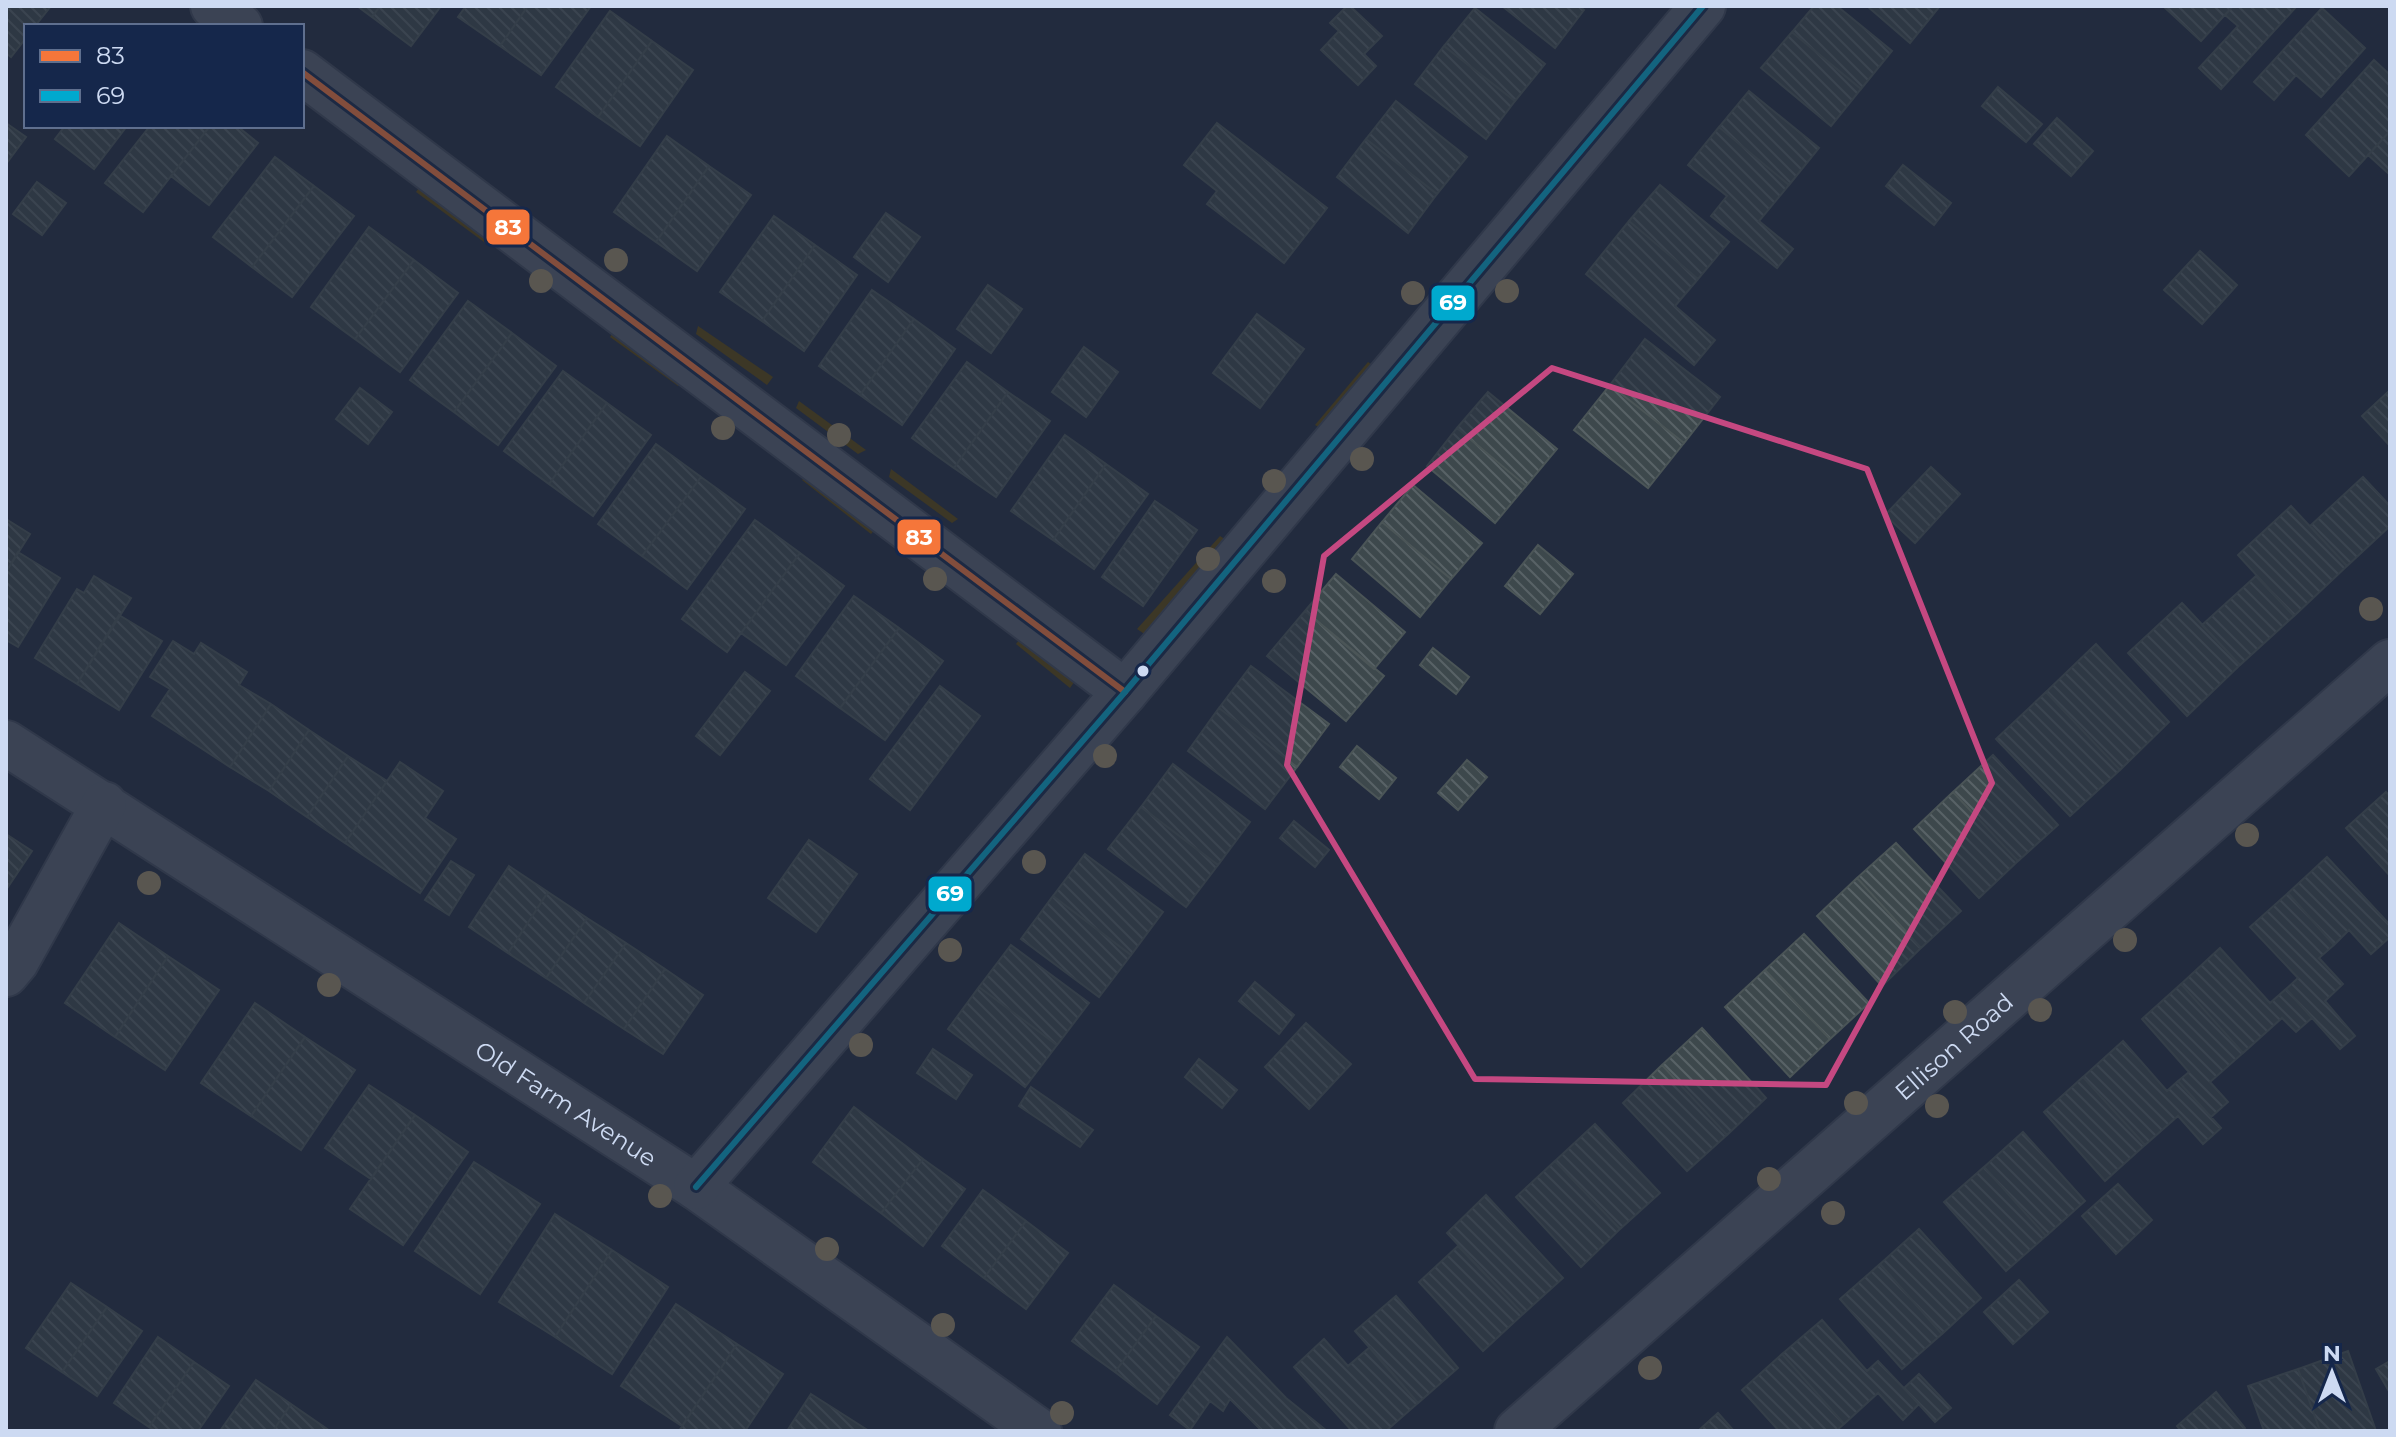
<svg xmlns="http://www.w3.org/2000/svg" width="2396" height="1437" font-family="Montserrat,sans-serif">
<defs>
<pattern id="building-back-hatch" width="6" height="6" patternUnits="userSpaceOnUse" patternTransform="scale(2)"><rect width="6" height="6" fill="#3d484c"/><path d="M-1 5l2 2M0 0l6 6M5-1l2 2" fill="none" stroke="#586266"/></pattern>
</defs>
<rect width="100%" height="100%" fill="#222b3e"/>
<!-- green -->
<path fill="#5c4509" d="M421,185L493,239L488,245L416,192Z
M698,326L773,377L767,385L696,334Z
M615,330L682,380L678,386L610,337Z
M1368,362L1377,368L1326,431L1315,425Z
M799,401L866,450L858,454L796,408Z
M891,469L958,519L952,523L889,477Z
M808,474L877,527L871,534L802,480Z
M1220,536L1229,542L1146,635L1137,629Z
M1022,636L1077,678L1070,688L1016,644Z"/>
<!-- building -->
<path fill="url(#building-back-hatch)" stroke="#4b5557" stroke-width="2" d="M6,6H51L35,26H26V38L11,57L6,53Z
M357,6H380L372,17Z
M380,6H441L411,46L372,17Z
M466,6H528L500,46L458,17Z
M528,6H591L541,75L500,46Z
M1347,6H1350L1382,36L1364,54L1376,66L1358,85L1321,50L1339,31L1330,23Z
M1502,6H1579L1584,10L1555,48Z
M1814,6H1837L1892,51L1861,89L1792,32Z
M1867,6H1940L1910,43Z
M2163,6H2233L2201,41Z
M2233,6H2297L2221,89L2199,68L2238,26L2225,15Z
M1475,8L1545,64L1515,101L1444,46Z
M2322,8L2365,48L2321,97L2296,75L2274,100L2254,82Z
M610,11L652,41L598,117L556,87Z
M1792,32L1861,89L1831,126L1761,68Z
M652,41L693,70L640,146L598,117Z
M1444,46L1515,101L1486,139L1415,84Z
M2374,60L2390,75V131L2349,176L2306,135Z
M1998,87L2042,124L2026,142L1982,106Z
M1749,91L1819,148L1789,185L1719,127Z
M1396,101L1467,157L1437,194L1366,139Z
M2057,118L2093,151L2071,176L2034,144Z
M6,123L26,137L6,164Z
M1217,123L1327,208L1284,263L1207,204L1217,191L1184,165Z
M65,126H127L94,169L55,139Z
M150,126H210L143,212L105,183Z
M210,126H237L258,143L209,205L171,176Z
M1719,127L1789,185L1759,221L1793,249L1777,268L1711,216L1727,196L1688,165Z
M2390,131V175L2368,155Z
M667,136L709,166L656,242L614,212Z
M1366,139L1437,194L1408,233L1337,177Z
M275,157L314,186L252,267L213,237Z
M1903,165L1951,203L1934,225L1886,186Z
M709,166L751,195L697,271L656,242Z
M37,182L66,203L42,235L13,214Z
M1660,185L1729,242L1698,279L1629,221Z
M314,186L354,216L292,297L252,267Z
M886,213L920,237L888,282L854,257Z
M774,216L815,245L762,321L720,292Z
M1629,221L1698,279L1675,306L1715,340L1694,365L1586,274Z
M369,227L414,260L355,339L311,307Z
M815,245L857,275L804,351L762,321Z
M2200,251L2237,285L2202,324L2164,290Z
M414,260L458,293L400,372L355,339Z
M988,285L1022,309L991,353L957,329Z
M872,290L914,319L860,395L819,366Z
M468,301L512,333L454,412L410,380Z
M1257,314L1304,349L1260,408L1213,373Z
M914,319L955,349L902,425L860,395Z
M512,333L556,366L498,445L454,412Z
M1645,339L1720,397L1684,443L1610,385Z
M1084,347L1118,372L1086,417L1052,392Z
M967,362L1008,392L954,468L912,438Z
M563,371L607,403L549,484L504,451Z
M1610,385L1684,443L1648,488L1574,430Z
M360,388L392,412L368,444L336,419Z
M2390,390V446L2362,416Z
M1008,392L1050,421L996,497L954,468Z
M1488,392L1557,449L1526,486L1457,428Z
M607,403L651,435L593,516L549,484Z
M1457,428L1526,486L1495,523L1427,466Z
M1065,435L1106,464L1053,540L1011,511Z
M656,444L701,477L642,556L598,524Z
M1106,464L1148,494L1094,569L1053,540Z
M1931,467L1960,494L1915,543L1885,515Z
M701,477L745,509L687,589L642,556Z
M2363,477L2390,506V526L2347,566L2310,526Z
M1413,485L1482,543L1451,579L1382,522Z
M1155,501L1197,530L1143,606L1102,577Z
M2291,506L2347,566L2294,616L2238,555Z
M6,519L30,534L6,572Z
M755,520L800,553L727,652L682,619Z
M1382,522L1451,579L1420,617L1352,559Z
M1538,545L1573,574L1540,614L1505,586Z
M18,552L60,578L18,647L6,640V572Z
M800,553L844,586L786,665L741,633Z
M1336,574L1405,632L1374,669L1305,611Z
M94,576L131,598L77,684L35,658L77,589L84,593Z
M2256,576L2294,616L2240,665L2202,625Z
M854,596L899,628L840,708L796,676Z
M2182,603L2240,665L2187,716L2128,653Z
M1305,611L1384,676L1346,721L1267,656Z
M119,615L162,641L119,710L77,684Z
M899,628L943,661L885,740L840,708Z
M173,641L194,654L201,643L247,672L239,685L271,704L230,767L152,716L170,689L150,677Z
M2096,644L2169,722L2120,770L2046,692Z
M1433,648L1469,677L1456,694L1420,665Z
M1251,666L1329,724L1297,767L1219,708Z
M745,672L770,691L720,755L696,736Z
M940,686L980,716L910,810L870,779Z
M2046,692L2120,770L2070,816L1996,739Z
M271,704L309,730L269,791L230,767Z
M1219,708L1297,767L1265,809L1188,751Z
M309,730L348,756L307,817L269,791Z
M1357,746L1396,778L1379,799L1340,767Z
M1993,755L2058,825L2018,861L1953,792Z
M348,756L387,781L345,843L307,817Z
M1467,760L1487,777L1458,810L1438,793Z
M400,762L443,791L425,818L456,839L420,893L345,843Z
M1173,764L1250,822L1218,865L1141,807Z
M1953,792L2018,861L1979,898L1914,829Z
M2386,792L2390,796V876L2346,828Z
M1141,807L1218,865L1186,907L1108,849Z
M1294,821L1329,850L1315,867L1280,838Z
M6,834L32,851L6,890Z
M809,840L857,874L816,932L768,898Z
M1896,843L1961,911L1921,948L1857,878Z
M1085,854L1163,912L1131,955L1053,896Z
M2327,857L2390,925V937L2371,954L2349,930L2334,945L2288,893Z
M451,861L474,875L449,915L425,900Z
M509,866L548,892L508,953L469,927Z
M1857,878L1921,948L1882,986L1817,916Z
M548,892L587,918L546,978L508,953Z
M2288,893L2334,945L2319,958L2343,984L2325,1001L2355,1036L2340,1049L2286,989L2298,978L2250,927Z
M1053,896L1131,955L1099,997L1021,939Z
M587,918L626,943L584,1003L546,978Z
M119,923L168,956L115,1037L65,1003Z
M1804,934L1869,1003L1830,1039L1765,970Z
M626,943L665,969L624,1029L584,1003Z
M1011,945L1089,1003L1057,1045L979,987Z
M2220,948L2270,1003L2286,989L2312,1018L2296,1032L2282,1018L2243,1053L2181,984Z
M168,956L219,990L165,1070L115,1037Z
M665,969L703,995L663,1054L624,1029Z
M1765,970L1830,1039L1790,1077L1725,1007Z
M1255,982L1294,1015L1279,1034L1239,1001Z
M2181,984L2243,1053L2210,1082L2228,1102L2211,1117L2178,1081L2189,1072L2142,1019Z
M979,987L1057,1045L1025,1087L948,1029Z
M255,1003L305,1037L251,1116L201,1083Z
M1306,1023L1351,1064L1309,1109L1265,1067Z
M1702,1028L1766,1098L1727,1135L1662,1065Z
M305,1037L355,1070L301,1150L251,1116Z
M2123,1041L2167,1091L2178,1081L2221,1128L2203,1144L2178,1116L2145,1145L2083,1077Z
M933,1049L972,1075L956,1099L917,1073Z
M1199,1059L1237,1090L1222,1108L1185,1077Z
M1662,1065L1727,1135L1687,1171L1623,1103Z
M2083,1077L2145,1145L2105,1181L2044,1112Z
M369,1085L415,1115L371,1179L325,1148Z
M1031,1087L1093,1130L1080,1147L1019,1106Z
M854,1107L923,1159L881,1213L813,1162Z
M415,1115L468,1152L403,1245L350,1209Z
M1595,1124L1660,1193L1620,1229L1555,1161Z
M2023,1132L2085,1201L2046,1236L1984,1167Z
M923,1159L965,1189L923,1246L881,1213Z
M1555,1161L1620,1229L1581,1267L1516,1197Z
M474,1162L540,1204L480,1294L415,1251Z
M1984,1167L2046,1236L2006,1271L1944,1202Z
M2118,1184L2152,1220L2116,1254L2082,1216Z
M983,1190L1026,1221L984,1278L942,1246Z
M1486,1195L1563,1278L1523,1314L1447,1233Z
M555,1214L612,1250L555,1337L499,1302Z
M1026,1221L1068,1253L1026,1309L984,1278Z
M1919,1229L1981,1298L1942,1334L1880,1264Z
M1458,1246L1523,1314L1483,1351L1419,1282Z
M612,1250L668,1287L612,1374L555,1337Z
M1880,1264L1942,1334L1902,1369L1840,1299Z
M2019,1280L2048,1312L2013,1344L1984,1312Z
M71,1283L107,1307L62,1372L26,1348Z
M1114,1285L1156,1316L1115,1372L1072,1341Z
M1396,1296L1458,1368L1418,1403L1355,1331Z
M676,1304L737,1344L682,1426L621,1386Z
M107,1307L142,1331L97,1396L62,1372Z
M1156,1316L1199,1347L1157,1404L1115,1372Z
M1822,1320L1867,1371L1878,1361L1919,1404L1903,1420L1878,1393L1844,1424L1782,1354Z
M158,1337L194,1362L149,1427L114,1403Z
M1227,1337L1286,1398L1327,1431H1259L1260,1429L1230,1399L1223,1411L1210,1401L1190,1430L1170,1415Z
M1324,1339L1348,1366L1370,1347L1418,1403L1386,1431H1352L1294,1367Z
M737,1344L783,1374L745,1431H679Z
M2348,1351L2376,1431H2320L2298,1369Z
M1782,1354L1844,1424L1836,1431H1779L1742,1390Z
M2390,1361V1393L2376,1369Z
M194,1362L229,1386L198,1431H156L149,1427Z
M2298,1369L2320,1431H2264L2248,1386Z
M1919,1374L1951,1408L1935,1422L1904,1388Z
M256,1380L291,1404L273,1431H220Z
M2216,1392L2245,1428L2241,1431H2181L2177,1426Z
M811,1394L869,1431H787Z
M291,1404L327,1429L325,1431H273Z
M1718,1413L1734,1431H1698Z"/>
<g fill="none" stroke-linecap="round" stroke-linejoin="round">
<!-- minor casing -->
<g stroke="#414859" stroke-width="48">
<g id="minor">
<path d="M213,6L240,26"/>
<path d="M302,72L1125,692"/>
<path id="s1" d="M6,743L696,1187L1039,1431"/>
<path d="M6,974L16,962L104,804"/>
<path d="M696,1187L1125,692L1703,6"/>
<path id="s2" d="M1517,1431L2390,662"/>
</g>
</g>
<!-- minor -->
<use href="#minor" stroke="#596170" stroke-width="44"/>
<!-- bus-1 casing -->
<g stroke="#15274b" stroke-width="12">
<path id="bus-1" d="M302,72L1125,692"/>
</g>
<!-- bus-2 casing -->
<g stroke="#15274b" stroke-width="12">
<path id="bus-2" d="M696,1187L1125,692L1703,6"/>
</g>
<!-- bus-1 -->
<use href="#bus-1" stroke="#f5763a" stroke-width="6"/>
<!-- bus-2 -->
<use href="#bus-2" stroke="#00a9ce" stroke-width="6"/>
</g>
<!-- trees -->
<g fill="#9c8966">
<circle cx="616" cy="260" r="12"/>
<circle cx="541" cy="281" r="12"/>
<circle cx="1507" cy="291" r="12"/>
<circle cx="1413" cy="293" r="12"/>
<circle cx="723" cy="428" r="12"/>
<circle cx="839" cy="435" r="12"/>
<circle cx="1362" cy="459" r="12"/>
<circle cx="1274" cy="481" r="12"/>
<circle cx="1208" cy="559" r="12"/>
<circle cx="935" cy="579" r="12"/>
<circle cx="1274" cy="581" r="12"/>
<circle cx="2371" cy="609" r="12"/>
<circle cx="1105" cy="756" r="12"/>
<circle cx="2247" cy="835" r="12"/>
<circle cx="1034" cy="862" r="12"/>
<circle cx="149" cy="883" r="12"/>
<circle cx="2125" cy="940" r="12"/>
<circle cx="950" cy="950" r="12"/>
<circle cx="329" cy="985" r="12"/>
<circle cx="2040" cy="1010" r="12"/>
<circle cx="1955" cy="1012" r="12"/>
<circle cx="861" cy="1045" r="12"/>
<circle cx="1856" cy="1103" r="12"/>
<circle cx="1937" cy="1106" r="12"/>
<circle cx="1769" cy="1179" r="12"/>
<circle cx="660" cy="1196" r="12"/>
<circle cx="1833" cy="1213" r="12"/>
<circle cx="827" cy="1249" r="12"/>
<circle cx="943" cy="1325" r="12"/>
<circle cx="1650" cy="1368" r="12"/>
<circle cx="1062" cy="1413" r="12"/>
</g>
<!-- marked area -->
<path d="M0 0H2396V1437H0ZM1552,368L1867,469L1992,783L1826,1085L1475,1079L1287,765L1324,556Z" fill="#222b3e" fill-opacity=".55" fill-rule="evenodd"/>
<path fill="none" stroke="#c54881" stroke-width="6" stroke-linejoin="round" d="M1552,368L1867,469L1992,783L1826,1085L1475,1079L1287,765L1324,556Z"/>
<!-- markers -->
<circle fill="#cddaf2" stroke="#15274b" stroke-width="3" cx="1143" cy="671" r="7"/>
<g text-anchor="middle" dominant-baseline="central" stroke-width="8" stroke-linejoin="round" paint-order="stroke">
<!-- street labels -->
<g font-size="24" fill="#cddaf2" stroke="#15274b">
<text stroke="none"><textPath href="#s2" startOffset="582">Ellison Road</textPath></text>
<text stroke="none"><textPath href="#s1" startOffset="666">Old Farm Avenue</textPath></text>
</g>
</g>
<g stroke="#15274b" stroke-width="3">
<rect x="485" y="208" width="46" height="38" rx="8" fill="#f5763a"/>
<rect x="1430" y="284" width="46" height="38" rx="8" fill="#00a9ce"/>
<rect x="896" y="518" width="46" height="38" rx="8" fill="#f5763a"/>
<rect x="927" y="875" width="46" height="38" rx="8" fill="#00a9ce"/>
</g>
<g font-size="22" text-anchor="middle" font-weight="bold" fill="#fff">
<text x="508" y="235">83</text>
<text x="1453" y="310">69</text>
<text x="919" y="545">83</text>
<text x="950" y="901">69</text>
</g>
<!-- border -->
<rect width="2396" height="1437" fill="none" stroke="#cddaf2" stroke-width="16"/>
<!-- legend -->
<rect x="24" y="24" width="280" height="104" fill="#15274b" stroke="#5f6f8e" stroke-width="2"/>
<rect x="40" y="50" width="40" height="12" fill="#f5763a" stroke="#5f6f8e" stroke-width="2"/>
<text x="96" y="64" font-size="24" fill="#cddaf2">83</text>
<rect x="40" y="90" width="40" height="12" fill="#00a9ce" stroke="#5f6f8e" stroke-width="2"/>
<text x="96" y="104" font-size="24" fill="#cddaf2">69</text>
<!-- north arrow -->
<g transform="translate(2332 1373)" stroke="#15274b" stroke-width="6" paint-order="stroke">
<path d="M0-6L14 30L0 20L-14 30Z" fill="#cddaf2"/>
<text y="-12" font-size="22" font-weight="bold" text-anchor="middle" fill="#cddaf2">N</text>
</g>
</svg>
